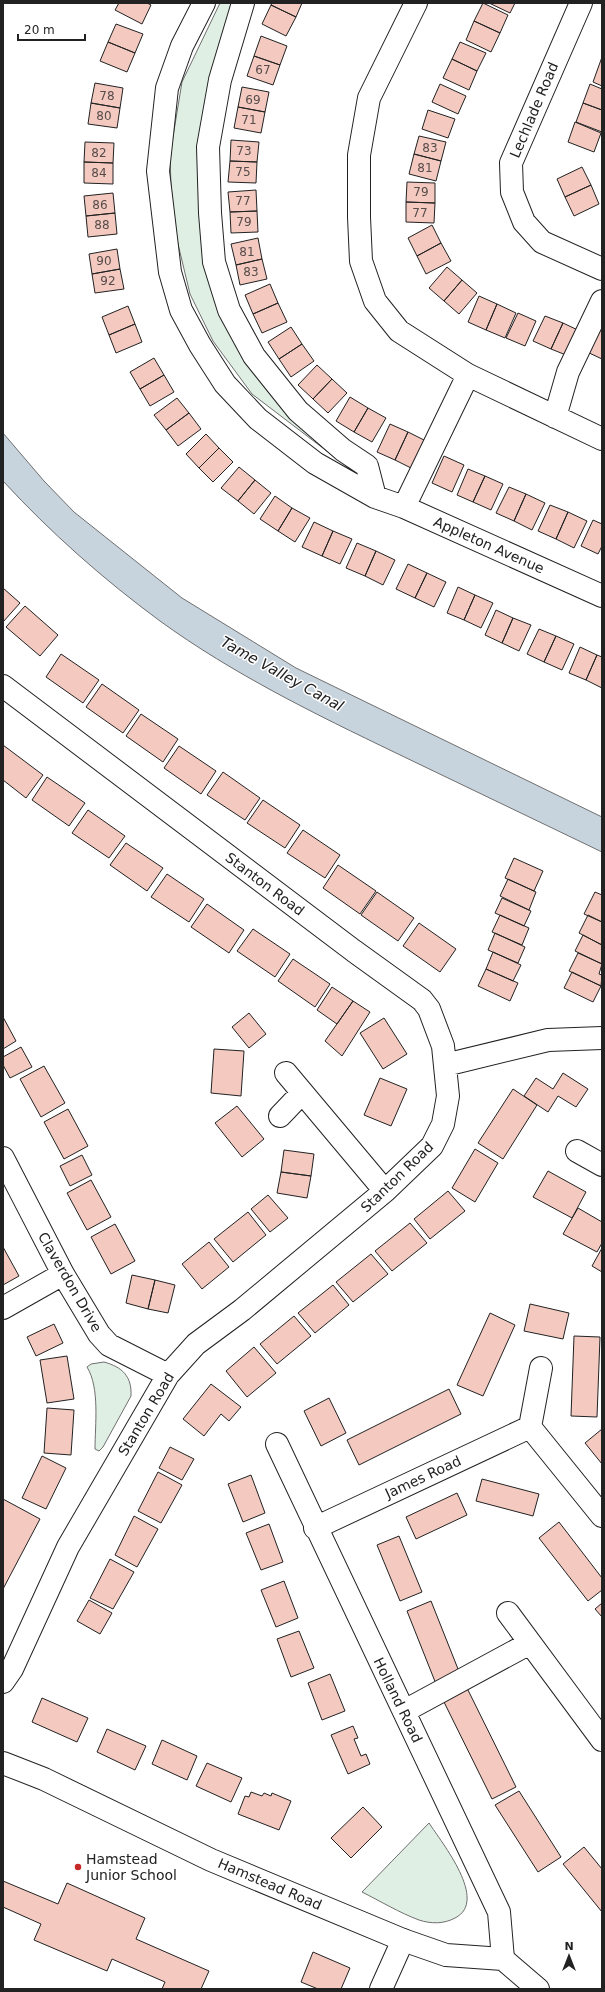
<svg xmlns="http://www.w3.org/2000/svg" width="605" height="1992" font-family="'DejaVu Sans',sans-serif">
<rect width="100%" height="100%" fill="#fff"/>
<!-- green -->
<path fill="#e0efe3" stroke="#6f6f6f" d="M220,3H237L201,162L230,331L352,462L349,468L252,394L213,341L190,294L172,219L170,155L182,82Z
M104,1362C122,1367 132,1376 131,1396L103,1447L99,1451L95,1449C95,1425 100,1388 87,1367L91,1364Z
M429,1823C442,1843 489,1901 455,1918C444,1924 431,1924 419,1920C400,1913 380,1901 362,1892Z"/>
<!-- water -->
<path fill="#c7d3dd" stroke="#6f6f6f" d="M3,433L44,481L74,512L182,598L296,668L602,817V852C533,819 465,786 396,753C315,714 233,674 160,621C103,579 51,533 3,481Z"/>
<!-- building -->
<path fill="#f3c9c0" stroke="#222" d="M119,3H147L151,5L142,24L115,10Z
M272,3H302L296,17L271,5Z
M483,3L508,15L500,33L474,21Z
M489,3H515L510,13Z
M271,5L296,17L286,36L262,24Z
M474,21L500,33L491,52L466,40Z
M116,24L143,34L135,53L108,42Z
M261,36L287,46L280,65L254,56Z
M108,42L135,53L127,72L100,61Z
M460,42L486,53L477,71L452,59Z
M254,56L280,65L273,85L247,76Z
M602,57V86L593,82Z
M452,59L477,71L469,90L443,78Z
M95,83L123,88L120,108L91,103Z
M440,84L466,96L458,114L432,102Z
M590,84L602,89V110L583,103Z
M242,87L269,92L265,112L238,107Z
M91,103L120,108L117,128L88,124Z
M583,103L602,110V132L576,122Z
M238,107L265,112L261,133L234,128Z
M428,110L455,119L448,138L422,129Z
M575,122L601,133L594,152L568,142Z
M419,136L446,142L441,161L414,154Z
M231,140L259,142L257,162L230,161Z
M85,142L114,143L113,163L84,162Z
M414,154L441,161L436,181L409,174Z
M230,161L257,162L256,183L228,182Z
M84,162L113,163V184L84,183Z
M582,167L591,185L565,197L557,179Z
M407,182L435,183V203L406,202Z
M591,185L599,204L574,216L565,197Z
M256,190L257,211L230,212L228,192Z
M113,193L115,213L86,216L84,196Z
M406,202L435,203L434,223L406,222Z
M257,211L258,232L231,233L230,212Z
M115,213L117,234L88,237L86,216Z
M432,225L441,243L417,256L408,238Z
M258,238L262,259L236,265L231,244Z
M441,243L451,261L426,274L417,256Z
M117,249L120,269L92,274L89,254Z
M262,259L267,279L240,285L236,265Z
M447,267L462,280L444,301L429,288Z
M120,269L124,289L95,293L92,274Z
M462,280L477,293L459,314L444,301Z
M270,284L278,303L253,314L245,295Z
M479,296L497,304L486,330L468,322Z
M278,303L287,322L262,333L253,314Z
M497,304L516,313L505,338L486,330Z
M128,306L135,324L109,335L102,317Z
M518,313L536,321L525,346L506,338Z
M545,316L563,323L551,349L533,341Z
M563,323L582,332L571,357L551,349Z
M135,324L142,342L116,353L109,335Z
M597,326L602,328V359L585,351Z
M291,327L302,344L279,359L268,342Z
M302,344L314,361L291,377L279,359Z
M154,358L164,375L140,389L130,372Z
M317,365L332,379L313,399L298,385Z
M164,375L174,392L150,406L140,389Z
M332,379L347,393L328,413L313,399Z
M350,397L368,408L354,432L336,421Z
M177,398L189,413L166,430L154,415Z
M368,408L386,418L372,442L354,432Z
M189,413L201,429L178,446L166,430Z
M390,424L408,432L395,460L377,452Z
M408,432L428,442L415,470L395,460Z
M206,434L219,448L199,468L186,454Z
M219,448L233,462L213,482L199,468Z
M444,456L464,465L452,492L432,483Z
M239,467L255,480L238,501L221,488Z
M468,469L485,476L473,502L457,495Z
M485,476L503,484L491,510L473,502Z
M255,480L271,493L254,514L238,501Z
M509,487L526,494L514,521L496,513Z
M526,494L545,503L532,530L514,521Z
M275,496L292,508L278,531L260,519Z
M550,505L568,512L556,539L538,531Z
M292,508L310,518L295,542L278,531Z
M568,512L587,521L574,548L556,539Z
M593,520L602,524V546L598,554L581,546Z
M314,522L333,531L322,556L302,547Z
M333,531L352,539L340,564L322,556Z
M357,543L376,551L365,576L346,568Z
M376,551L395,560L383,585L365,576Z
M408,564L427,573L415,598L396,589Z
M427,573L446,582L434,607L415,598Z
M458,587L475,595L464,620L447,613Z
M3,588L20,603L3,622Z
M475,595L493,603L481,628L464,620Z
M25,606L58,635L40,656L6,627Z
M496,610L513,618L502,643L485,635Z
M513,618L531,625L519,651L502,643Z
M539,629L556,636L544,662L527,654Z
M556,636L574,644L562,670L544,662Z
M580,647L597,655L586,680L569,673Z
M61,654L99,680L83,703L46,677Z
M597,655L602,657V688L586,680Z
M102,684L139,710L123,733L86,707Z
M141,714L178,739L163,762L126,736Z
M3,745L43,775L26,798L3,780Z
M179,746L216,771L201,794L164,768Z
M223,772L260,798L245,820L207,795Z
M47,777L85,803L69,826L32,800Z
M263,800L300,825L285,848L247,823Z
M88,810L125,836L109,858L72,833Z
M303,830L340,855L325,878L287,853Z
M126,843L163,868L147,891L110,865Z
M514,858L543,871L534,891L505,878Z
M338,865L376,891L360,914L323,888Z
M167,874L204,899L189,922L151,897Z
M508,879L536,892L529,910L500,896Z
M377,892L414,918L398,941L361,915Z
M595,892L602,895V922L584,914Z
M502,898L531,911L524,926L495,913Z
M207,904L244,930L229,953L191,927Z
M500,915L529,928L522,945L492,932Z
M588,915L602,922V945L579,933Z
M419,923L456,949L440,972L403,946Z
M253,929L290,954L275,977L237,951Z
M495,933L525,947L518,963L488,950Z
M583,935L602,945V964L575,951Z
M493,952L521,965L513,981L486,969Z
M578,953L602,964L599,974L602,975L601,986L569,971Z
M293,959L330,984L315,1007L278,981Z
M486,969L518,983L510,1001L478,986Z
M572,972L601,986L593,1002L564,988Z
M332,987L353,1001L337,1024L317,1010Z
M353,1001L370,1012L342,1056L325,1041Z
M249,1013L266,1034L249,1048L232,1027Z
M3,1017L16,1041L3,1049Z
M384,1018L407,1054L383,1069L360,1033Z
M21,1047L32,1067L10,1078L3,1065V1057Z
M214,1049L244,1051L241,1096L211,1093Z
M44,1066L65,1103L41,1117L20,1079Z
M563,1073L588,1089L576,1107L558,1096L548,1112L524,1096L536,1078L553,1089Z
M380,1078L407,1089L391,1126L364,1115Z
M513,1089L537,1105L503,1159L478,1143Z
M237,1106L264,1139L242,1157L215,1123Z
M68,1109L88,1146L64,1159L44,1122Z
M475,1149L498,1163L475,1202L452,1188Z
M284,1150L314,1154L311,1176L281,1172Z
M82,1155L92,1175L70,1186L60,1166Z
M548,1171L586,1192L572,1218L533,1197Z
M281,1172L311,1176L307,1198L277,1193Z
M91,1180L111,1217L87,1230L67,1193Z
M448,1191L465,1211L430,1239L414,1219Z
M268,1195L288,1218L270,1232L251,1209Z
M578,1208L602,1222V1243L597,1252L563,1234Z
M248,1212L266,1235L233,1262L214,1239Z
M410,1223L427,1243L392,1271L375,1251Z
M115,1224L135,1261L111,1274L91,1237Z
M209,1242L229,1267L202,1289L182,1264Z
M3,1247L19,1276L3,1285Z
M602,1248V1272L592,1266Z
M371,1254L388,1274L353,1302L336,1282Z
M132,1275L155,1280L148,1309L126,1303Z
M155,1280L175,1285L168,1313L148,1309Z
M333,1285L349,1305L315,1333L298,1313Z
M530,1304L569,1313L563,1339L524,1331Z
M490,1313L515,1325L483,1396L457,1385Z
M294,1316L311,1336L277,1364L260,1344Z
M54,1324L63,1343L36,1356L27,1337Z
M574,1336L600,1337L597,1417L571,1416Z
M254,1347L276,1373L247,1397L226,1371Z
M67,1356L74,1399L47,1403L40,1360Z
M211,1384L241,1407L229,1421L221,1414L204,1436L183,1419Z
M449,1389L461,1414L359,1465L347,1440Z
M329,1398L346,1433L321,1446L304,1411Z
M47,1408L74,1410L71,1455L44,1453Z
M602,1429V1464L585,1443Z
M170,1447L194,1459L182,1480L159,1468Z
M42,1456L66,1468L46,1509L22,1498Z
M158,1472L182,1485L161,1523L138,1511Z
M251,1475L265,1513L243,1522L228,1484Z
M482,1479L539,1494L533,1516L476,1501Z
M457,1493L467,1515L416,1539L406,1517Z
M3,1499L40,1519L3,1589Z
M134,1516L158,1529L137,1567L115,1555Z
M559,1522L602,1578V1590L588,1601L539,1538Z
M269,1524L283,1562L261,1570L246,1533Z
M399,1536L422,1592L400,1601L377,1545Z
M110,1559L134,1572L113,1609L90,1598Z
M284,1581L298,1618L276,1627L261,1590Z
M89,1600L112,1613L100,1634L77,1621Z
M431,1601L460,1674L436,1684L407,1611Z
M602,1603V1617L595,1609Z
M299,1631L314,1668L291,1677L277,1639Z
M330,1674L345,1711L322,1720L308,1683Z
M465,1684L516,1787L492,1799L441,1696Z
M42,1698L88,1718L77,1742L32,1722Z
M353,1726L358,1738L354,1739L361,1756L366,1754L370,1764L348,1774L331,1735Z
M107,1729L146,1746L135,1770L97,1752Z
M162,1740L197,1756L187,1780L152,1764Z
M207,1763L242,1778L231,1802L196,1786Z
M519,1791L561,1857L538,1872L495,1805Z
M251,1792L262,1796L264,1793L271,1796L272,1793L291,1801L279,1830L238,1814L245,1796L249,1797Z
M363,1807L382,1827L351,1858L331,1838Z
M584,1847L602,1869V1912L563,1864Z
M3,1881L58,1904L67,1883L145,1918L136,1939L209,1971L201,1989H162L165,1982L112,1959L107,1971L34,1940L41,1924L3,1907Z
M313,1952L350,1968L341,1989H318L301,1982Z"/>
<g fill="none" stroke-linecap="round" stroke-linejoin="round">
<!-- minor casing -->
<g stroke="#222" stroke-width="24">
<path id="minor" d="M204,3L182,46L167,88L158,171L170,272L181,310L200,345L225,384L258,419L315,463L375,497L404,507L602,596
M243,3L220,80L208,147L210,213L214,262L229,310L254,356L298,411L343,450L367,466L375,497
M416,3L369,98L359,155V217L361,261L375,301L399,331L468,375L602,439
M581,3L511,163L512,192L524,222L542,242L602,269
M555,417L568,372L602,301
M404,507L468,375
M3,686L354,951L422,1000L429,1009L443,1046L448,1096L443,1124L432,1146L385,1191L242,1310L196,1344L168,1375L68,1547L12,1669L3,1682
M445,1065L548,1040L602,1038
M286,1073L385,1191
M280,1116L301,1094
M577,1151L602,1165
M3,1158L63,1274L99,1334L109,1345L168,1375
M3,1308L63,1274
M530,1427L541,1368
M277,1444L499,1912L503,1959
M315,1528L530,1427L602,1516
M508,1613L602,1740
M410,1708L530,1643
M381,1989L403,1940"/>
</g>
<!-- major casing -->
<g stroke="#222" stroke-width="24">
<path id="major" d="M3,1763L44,1779L211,1860L403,1940L446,1955L503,1959L538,1989"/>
</g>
<!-- minor -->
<use href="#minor" stroke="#fff" stroke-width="22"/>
<!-- major -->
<use href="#major" stroke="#fff" stroke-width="22"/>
</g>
<!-- markers -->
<circle fill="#c62828" stroke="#fff" stroke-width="1.5" cx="78" cy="1867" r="4"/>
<g text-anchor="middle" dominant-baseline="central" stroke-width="3" stroke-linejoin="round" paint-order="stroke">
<!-- number labels -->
<g font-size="12" fill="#564c4a">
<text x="263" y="70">67</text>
<text x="107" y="96">78</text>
<text x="253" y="100">69</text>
<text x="104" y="116">80</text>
<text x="249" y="120">71</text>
<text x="430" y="148">83</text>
<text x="244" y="151">73</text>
<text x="99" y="153">82</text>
<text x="425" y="168">81</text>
<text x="243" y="172">75</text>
<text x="99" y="173">84</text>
<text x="421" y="192">79</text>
<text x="243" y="201">77</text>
<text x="100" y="205">86</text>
<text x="420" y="213">77</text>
<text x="244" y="222">79</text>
<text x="102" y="225">88</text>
<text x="247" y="252">81</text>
<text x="104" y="261">90</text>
<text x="251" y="272">83</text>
<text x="108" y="281">92</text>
</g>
<!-- street labels -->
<g font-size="14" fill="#222" stroke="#fff">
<text transform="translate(534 110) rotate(-67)">Lechlade Road</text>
<text transform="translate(489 545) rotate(24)">Appleton Avenue</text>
<text transform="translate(265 884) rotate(37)">Stanton Road</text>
<text transform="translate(397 1177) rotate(-44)">Stanton Road</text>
<text transform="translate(70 1282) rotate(60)">Claverdon Drive</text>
<text transform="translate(146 1414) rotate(-59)">Stanton Road</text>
<text transform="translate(423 1477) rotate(-25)">James Road</text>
<text transform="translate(398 1700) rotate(64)">Holland Road</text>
<text transform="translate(270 1884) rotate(23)">Hamstead Road</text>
</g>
<!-- poi labels -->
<g font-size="14" fill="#222" stroke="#fff" text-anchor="start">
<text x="86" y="1859">Hamstead<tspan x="86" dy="16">Junior School</tspan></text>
</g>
<!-- water labels -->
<g font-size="15" font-style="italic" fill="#222" stroke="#fff">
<text transform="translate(282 674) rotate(29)">Tame Valley Canal</text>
</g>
</g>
<!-- border -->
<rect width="605" height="1992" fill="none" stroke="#222222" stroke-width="8"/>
<!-- north arrow -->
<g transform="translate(569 1956)" stroke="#ffffff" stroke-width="3" paint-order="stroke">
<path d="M0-3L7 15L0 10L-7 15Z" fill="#222222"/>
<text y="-6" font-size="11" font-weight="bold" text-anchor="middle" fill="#222222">N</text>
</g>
<!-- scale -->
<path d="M18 34v6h67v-6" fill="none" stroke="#222222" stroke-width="2"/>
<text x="24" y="34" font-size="12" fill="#222222" stroke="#ffffff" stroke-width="3" paint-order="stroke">20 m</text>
</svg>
